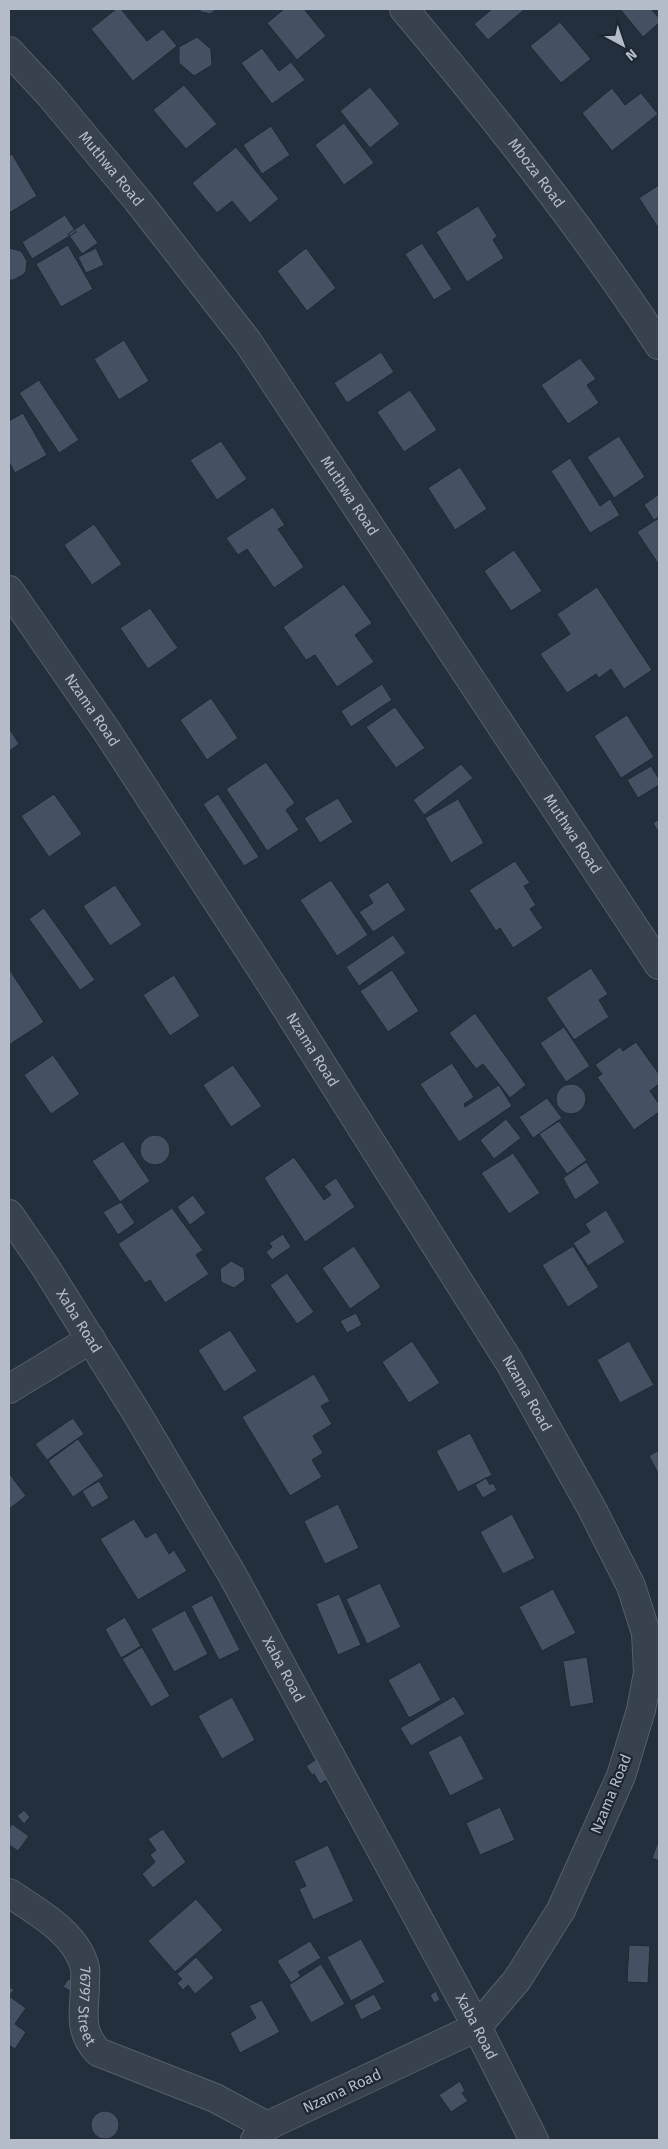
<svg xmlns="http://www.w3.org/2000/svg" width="668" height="2149" font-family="'Fira Sans',sans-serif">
<rect width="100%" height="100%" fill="#242f3e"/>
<!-- building -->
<path fill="#455162" stroke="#1f2835" d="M116,9H121L147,41L163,29L177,46L133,81L91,29Z
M199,9H217L210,14L201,12Z
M284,9H304L326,36L297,60L267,23Z
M492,9H525L488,40L474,24Z
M620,9H651L659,18V23L643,37Z
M560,22L591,59L561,83L530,46Z
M197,37L211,49L212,65L194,76L179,63V47Z
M262,48L279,71L291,62L305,80L272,104L241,63Z
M184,85L217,124L186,149L153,110Z
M370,87L400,124L370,148L340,111Z
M612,88L625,105L641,93L658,114L612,151L582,113Z
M344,123L374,163L344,185L315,145Z
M271,126L290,155L262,174L243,145Z
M236,147L279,199L250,223L232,201L217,213L192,183Z
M12,154L37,196L9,213V156Z
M659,185V229L639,198Z
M478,206L497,236L493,240L504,258L467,282L436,232Z
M65,215L76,232L32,259L22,242Z
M84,223L98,243L82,254L68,234Z
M422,243L452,289L434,300L405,254Z
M68,245L93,289L61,307L36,264Z
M9,248L21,251L27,261L26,271L23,275L13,280H9Z
M96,248L104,265L86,273L78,257Z
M306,248L336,288L307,311L277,271Z
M124,340L149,381L119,400L94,359Z
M381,352L394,372L347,403L334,383Z
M580,358L596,379L587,385L599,403L568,424L541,385Z
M39,380L79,440L59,453L19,393Z
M410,390L437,430L404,452L377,412Z
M23,413L47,455L15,473L9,462V421Z
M619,436L645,477L614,498L587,457Z
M221,441L247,479L217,500L190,460Z
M570,458L600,506L610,499L620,515L590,533L551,471Z
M460,467L487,509L455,530L428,488Z
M659,494V517L654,520L644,505Z
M273,507L285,525L278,529L304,567L274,588L247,549L238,555L226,538Z
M659,518V565L637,532Z
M94,524L122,564L92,585L64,545Z
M514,550L542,591L511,611L484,571Z
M344,584L372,623L355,635L374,662L337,687L315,655L306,660L283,627Z
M597,587L652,670L624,689L611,669L599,678L596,674L567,693L540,654L570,634L557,614Z
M150,608L178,648L148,669L120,628Z
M382,684L392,700L351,727L341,711Z
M211,698L238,738L207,760L180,720Z
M395,707L425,748L396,768L366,727Z
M627,715L654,757L621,778L594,736Z
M9,728L19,744L9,751Z
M266,762L295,803L286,810L299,830L267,851L226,789Z
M461,764L473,778L424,815L413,800Z
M651,766L659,779V785L638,798L627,780Z
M54,794L82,834L49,857L21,816Z
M218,794L259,857L244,866L203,804Z
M338,798L353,822L320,843L304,818Z
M458,799L484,843L451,863L425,818Z
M659,819V833L653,823Z
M515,861L530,883L524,886L536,905L530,909L543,928L513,948L500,928L496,931L469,890Z
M331,880L368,935L337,956L300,900Z
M388,882L406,910L373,932L359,912L373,903L368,895Z
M115,885L142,925L110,946L83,906Z
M44,908L95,980L80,990L29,919Z
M393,935L406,953L359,986L346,967Z
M591,968L608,994L599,1000L609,1017L574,1040L546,998Z
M9,969L44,1022L9,1045Z
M392,970L419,1011L388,1032L360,991Z
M174,975L200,1016L170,1036L143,995Z
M475,1013L526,1085L510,1098L483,1064L476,1069L449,1033Z
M564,1027L590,1066L566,1082L540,1043Z
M636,1042L659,1074V1084L650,1091L659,1104V1112L634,1130L597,1077L602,1074L595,1065L620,1047L623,1051Z
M53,1055L80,1094L51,1114L24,1075Z
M452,1063L474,1097L464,1104L465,1107L499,1085L512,1106L459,1142L420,1084Z
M233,1065L262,1106L231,1127L203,1085Z
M556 1099a15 15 0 1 1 30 0a15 15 0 1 1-30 0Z
M547,1098L562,1118L533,1138L519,1117Z
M506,1119L521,1138L494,1159L480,1140Z
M559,1121L587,1160L567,1174L539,1134Z
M140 1150a15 15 0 1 1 30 0a15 15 0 1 1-30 0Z
M123,1141L150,1181L120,1202L92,1161Z
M513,1153L540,1193L509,1214L481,1173Z
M294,1157L324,1200L331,1195L324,1186L336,1178L355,1207L305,1242L264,1178Z
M586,1162L600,1183L575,1200L563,1178Z
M193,1195L206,1213L190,1225L177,1207Z
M121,1202L135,1223L118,1235L103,1212Z
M172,1208L203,1250L196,1255L209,1274L165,1303L150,1280L145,1283L118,1244Z
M606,1210L625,1242L588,1266L573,1243L590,1232L585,1224Z
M283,1234L291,1247L272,1260L266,1252L272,1247L269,1243Z
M354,1246L381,1287L350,1309L322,1268Z
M573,1246L599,1287L568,1307L542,1265Z
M231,1261L244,1268L245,1280L234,1288L221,1282L220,1269Z
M287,1273L314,1312L297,1324L270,1285Z
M356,1313L362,1325L347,1333L340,1321Z
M230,1330L257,1371L224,1392L198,1350Z
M412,1341L440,1383L409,1403L382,1362Z
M629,1341L654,1385L620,1403L597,1360Z
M314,1374L330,1401L321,1406L332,1424L313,1436L323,1453L312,1460L322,1477L290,1496L242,1417Z
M73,1418L84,1434L47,1460L35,1444Z
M470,1433L492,1475L458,1492L436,1451Z
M78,1439L104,1476L73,1497L48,1461Z
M659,1450V1475L649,1456Z
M9,1473L26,1496L9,1509Z
M486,1478L490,1485L493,1483L497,1490L483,1498L475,1485Z
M99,1481L109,1498L92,1508L82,1491Z
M338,1504L359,1548L325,1564L304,1521Z
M512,1514L535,1558L503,1574L480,1532Z
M134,1519L146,1538L156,1532L169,1554L174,1550L187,1571L138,1600L100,1539Z
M380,1583L401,1627L367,1644L346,1599Z
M553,1589L576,1633L542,1651L519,1607Z
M339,1594L361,1645L338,1655L316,1604Z
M212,1595L240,1650L219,1660L191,1606Z
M185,1610L208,1654L174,1672L151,1629Z
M125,1617L141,1646L121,1658L105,1629Z
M142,1647L170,1696L151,1707L122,1659Z
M587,1657L594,1703L570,1707L563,1661Z
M420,1662L441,1700L409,1718L388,1680Z
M454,1696L465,1714L411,1746L400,1728Z
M232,1697L255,1740L222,1759L198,1716Z
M461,1735L484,1779L450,1796L428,1752Z
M323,1755L335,1775L320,1784L314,1774L312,1775L306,1766Z
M500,1807L515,1840L480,1855L466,1823Z
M24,1810L30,1817L24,1824L17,1816Z
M12,1824L29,1836L18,1851L9,1845V1828Z
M163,1829L186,1862L153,1888L142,1874L155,1862L150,1855L156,1850L148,1839Z
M659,1839V1861L652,1858Z
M328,1845L354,1901L313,1920L299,1889L306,1886L294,1861Z
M196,1899L223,1930L175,1972L148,1941Z
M361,1939L385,1982L351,2001L327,1957Z
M310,1941L321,1958L298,1972L301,1976L291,1983L277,1961Z
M629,1945L650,1946L648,1983L627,1982Z
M196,1957L214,1978L195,1994L188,1985L183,1990L177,1983L182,1979L177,1974Z
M321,1964L345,2004L311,2023L289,1985Z
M68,1979L77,1984L72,1992L63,1987Z
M9,1986L14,1990L9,1996L26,2008L15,2024L26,2032L15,2049L9,2045Z
M436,1991L440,2000L434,2003L430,1995Z
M374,1994L382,2009L361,2020L354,2005Z
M262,2000L280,2032L240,2053L230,2033L256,2018L249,2006Z
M460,2081L465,2091L462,2093L468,2101L451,2112L439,2095Z
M91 2125a14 14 0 1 1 28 0a14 14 0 1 1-28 0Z"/>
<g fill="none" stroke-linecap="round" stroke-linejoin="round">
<!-- street casing -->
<g stroke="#565f6c" stroke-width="30">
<g id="street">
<path id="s1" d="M404,9C495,117 582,227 659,345"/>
<path id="s2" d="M9,51L50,95L138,201L248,342L659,965"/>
<path id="s3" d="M9,590L106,730L273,987L510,1363L591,1507L631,1586L646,1633L648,1673L641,1710L621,1776L561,1910L517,1980L477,2027L267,2126L255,2140"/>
<path id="s4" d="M9,1214L44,1265L136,1412L233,1576L477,2027L534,2140"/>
<path d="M9,1389L91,1339"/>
<path id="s5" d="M9,1893C36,1911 77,1933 85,1968C86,1972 85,1978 85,1983C85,2011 77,2029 98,2052L215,2098L267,2126"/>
</g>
</g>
<!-- street -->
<use href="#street" stroke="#38414e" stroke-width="28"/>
</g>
<g text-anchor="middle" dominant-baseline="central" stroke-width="4.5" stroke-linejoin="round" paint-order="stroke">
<!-- street labels -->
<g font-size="15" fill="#b4bcc9" stroke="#1d2633">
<text stroke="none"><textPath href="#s2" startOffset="156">Muthwa Road</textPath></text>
<text stroke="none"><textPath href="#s1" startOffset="211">Mboza Road</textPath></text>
<text stroke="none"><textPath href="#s2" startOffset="561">Muthwa Road</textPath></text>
<text stroke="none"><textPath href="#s3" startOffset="146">Nzama Road</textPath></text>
<text stroke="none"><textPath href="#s2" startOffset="966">Muthwa Road</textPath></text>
<text stroke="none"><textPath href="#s3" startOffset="551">Nzama Road</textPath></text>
<text stroke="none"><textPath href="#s4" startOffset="128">Xaba Road</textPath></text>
<text stroke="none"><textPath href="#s3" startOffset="956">Nzama Road</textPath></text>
<text stroke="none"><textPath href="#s4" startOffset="532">Xaba Road</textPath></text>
<text transform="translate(611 1794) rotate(-68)">Nzama Road</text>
<text stroke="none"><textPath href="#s5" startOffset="148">76797 Street</textPath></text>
<text stroke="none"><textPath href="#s4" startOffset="938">Xaba Road</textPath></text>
<text transform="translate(342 2091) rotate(-25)">Nzama Road</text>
</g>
</g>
<!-- border -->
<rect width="668" height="2149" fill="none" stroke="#b4bcc9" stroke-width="20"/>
<!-- north arrow -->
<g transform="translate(623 45) rotate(140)" stroke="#1d2633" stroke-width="4" paint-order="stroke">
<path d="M0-4L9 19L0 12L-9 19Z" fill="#b4bcc9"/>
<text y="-8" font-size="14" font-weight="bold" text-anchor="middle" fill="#b4bcc9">N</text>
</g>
</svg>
